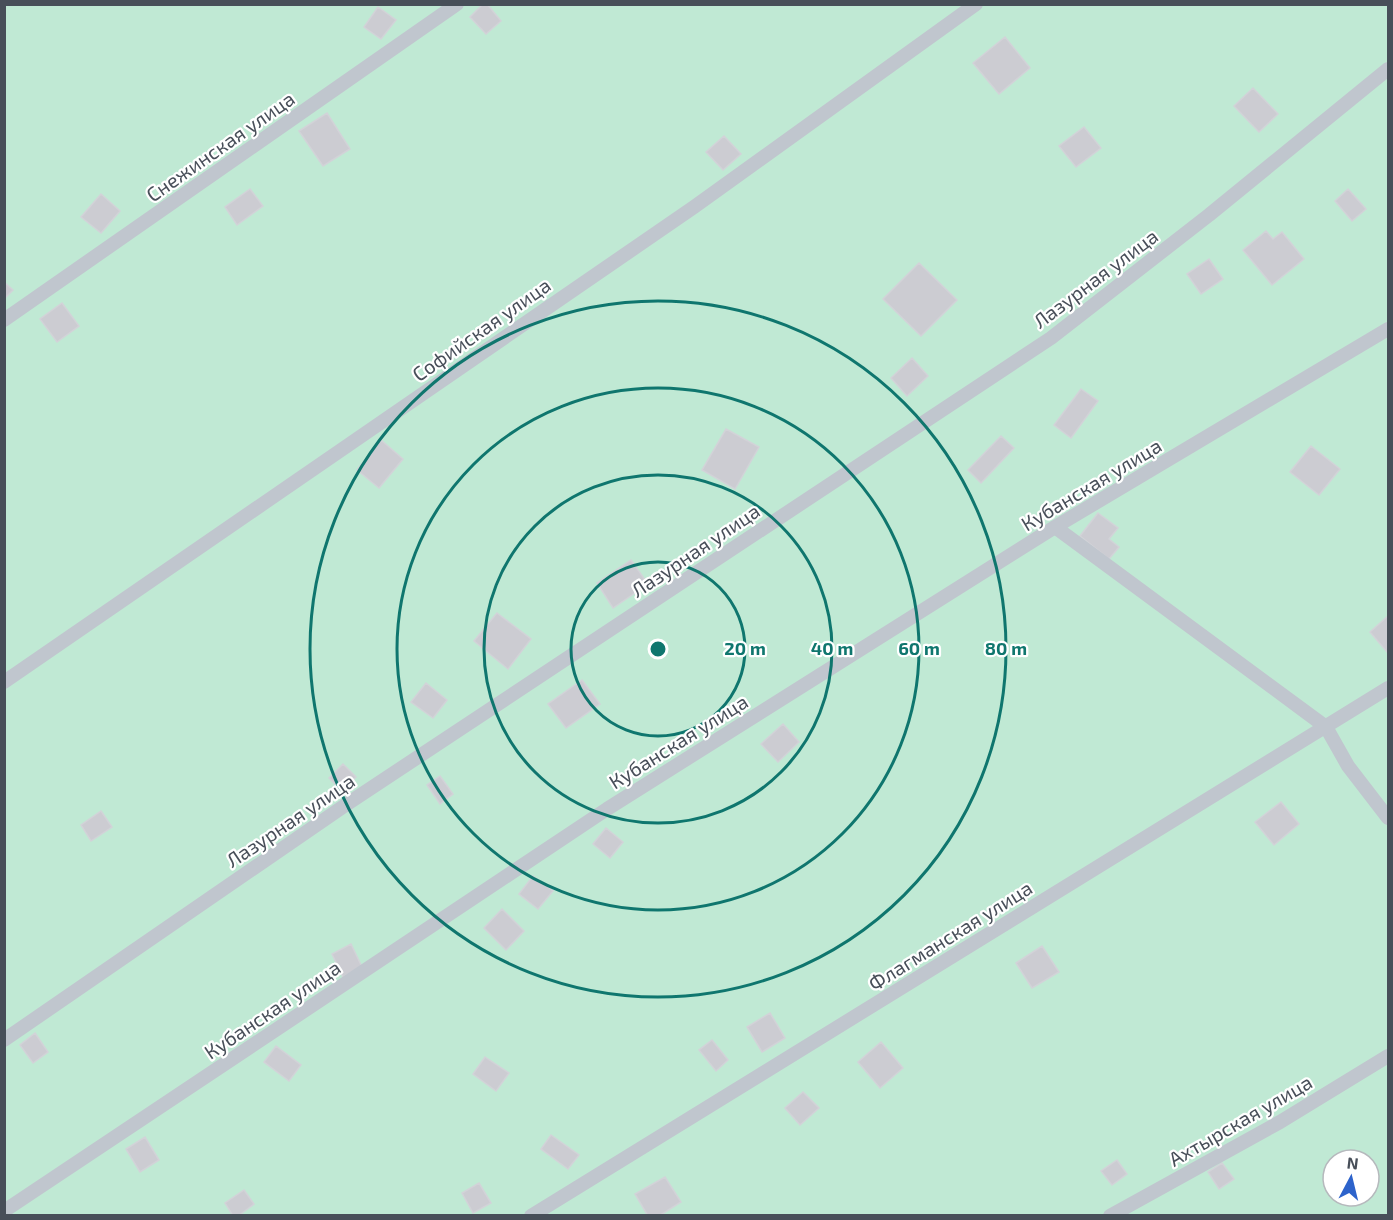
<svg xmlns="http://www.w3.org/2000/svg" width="1393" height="1220" font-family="'Exo 2',sans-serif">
<rect width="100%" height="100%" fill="#f0eeee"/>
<!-- green -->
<path fill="#c0e9d4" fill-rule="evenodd" d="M5,5H1388V1215L5,1216ZM1333,1160H1369V1196H1333Z"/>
<!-- building -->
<path fill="#ccccd2" stroke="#d2d3d8" stroke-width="1.5" d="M483,4H487L501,21L486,34L470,17Z
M378,7L396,20L381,39L364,27Z
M1005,37L1030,68L999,94L973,63Z
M1253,88L1278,114L1259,132L1234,106Z
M327,113L350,149L323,166L299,131Z
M1084,127L1101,148L1076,167L1059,146Z
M724,136L741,154L723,170L706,152Z
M250,189L263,206L237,225L225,207Z
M1348,189L1366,209L1352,221L1335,201Z
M101,194L120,211L101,233L81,217Z
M1266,231L1273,239L1282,232L1304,259L1272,285L1243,250Z
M1209,259L1223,279L1201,294L1187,274Z
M919,263L957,300L921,336L883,299Z
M4,282L13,290L4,299Z
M62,303L79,326L57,342L40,319Z
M912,358L928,376L907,396L891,378Z
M1081,389L1098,401L1071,438L1054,425Z
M726,429L759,447L735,489L702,470Z
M1001,436L1014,448L981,483L968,470Z
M381,440L403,459L379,488L357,470Z
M1311,446L1340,469L1319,495L1290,472Z
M1098,513L1118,528L1109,539L1119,547L1109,559L1080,536Z
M631,560L648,584L613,608L597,583Z
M497,613L531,639L508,669L474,641Z
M1388,616V651L1387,652L1370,632Z
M582,680L600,704L566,728L548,704Z
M426,683L447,700L433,718L411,702Z
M783,724L799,742L778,762L761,744Z
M343,764L356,777L342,791L329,778Z
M440,776L453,794L440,804L427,785Z
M1281,802L1299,824L1274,845L1255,822Z
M101,811L112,827L91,841L81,825Z
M606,828L623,842L610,858L593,844Z
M533,876L553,891L538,909L519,894Z
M502,909L524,931L506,950L484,928Z
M351,944L362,967L343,977L332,954Z
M1042,946L1059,972L1032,988L1016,963Z
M770,1013L785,1038L762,1052L747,1027Z
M35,1033L48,1052L33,1063L20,1045Z
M712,1040L728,1060L716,1071L699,1050Z
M881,1042L903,1068L880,1088L858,1062Z
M276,1046L301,1065L289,1081L264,1062Z
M485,1057L509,1073L496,1091L473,1074Z
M803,1092L819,1108L800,1125L785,1108Z
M551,1135L579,1155L568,1169L541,1149Z
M145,1137L159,1160L140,1172L126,1149Z
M1117,1160L1127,1174L1112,1185L1101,1171Z
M1222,1163L1234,1179L1219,1189L1208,1172Z
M665,1177L681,1202L659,1216H648L635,1194Z
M479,1183L491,1203L473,1213L462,1193Z
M244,1190L254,1204L238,1216H233L225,1203Z"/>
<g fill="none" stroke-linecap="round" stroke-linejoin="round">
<!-- lane -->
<path stroke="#c0c6ce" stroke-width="14" d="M4,320L457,4
M1055,527L1326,727L1348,766L1388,818
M4,682L694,207L976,4
M4,1040L347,804L1051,338L1209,215L1388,69
M4,1211L607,809L1055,527L1388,329
M531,1216L1388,688
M1110,1216L1280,1122L1388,1056"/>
</g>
<!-- distance rings -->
<g fill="none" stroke="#0f766e" stroke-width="3">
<circle cx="658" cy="649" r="87"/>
<circle cx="658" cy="649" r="174"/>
<circle cx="658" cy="649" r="261"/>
<circle cx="658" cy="649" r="348"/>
</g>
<g text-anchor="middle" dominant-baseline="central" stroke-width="4.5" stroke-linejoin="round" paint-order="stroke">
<!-- street labels -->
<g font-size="20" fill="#484f59" stroke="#fff">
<text transform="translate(220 146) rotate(-35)">Снежинская улица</text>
<text transform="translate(1095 278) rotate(-37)">Лазурная улица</text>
<text transform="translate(481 329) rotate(-35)">Софийская улица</text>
<text transform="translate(1091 484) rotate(-31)">Кубанская улица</text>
<text transform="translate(695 550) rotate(-34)">Лазурная улица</text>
<text transform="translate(678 741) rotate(-32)">Кубанская улица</text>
<text transform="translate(290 820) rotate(-34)">Лазурная улица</text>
<text transform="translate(950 935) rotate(-32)">Флагманская улица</text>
<text transform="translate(272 1009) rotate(-34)">Кубанская улица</text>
<text transform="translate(1240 1120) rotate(-30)">Ахтырская улица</text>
</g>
</g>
<circle cx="658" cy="649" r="9" fill="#0f766e" stroke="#fff" stroke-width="3"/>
<g font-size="18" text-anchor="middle" font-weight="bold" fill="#0f766e" stroke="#fff" stroke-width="4.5" stroke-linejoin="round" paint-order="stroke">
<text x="745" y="655">20 m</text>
<text x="832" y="655">40 m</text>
<text x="919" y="655">60 m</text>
<text x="1006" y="655">80 m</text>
</g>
<!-- border -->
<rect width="1393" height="1220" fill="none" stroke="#484f59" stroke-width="12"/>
<!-- north arrow -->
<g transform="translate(1351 1178) rotate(7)"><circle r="28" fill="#ffffff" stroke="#b6b9bd" stroke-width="1.5"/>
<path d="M0-4.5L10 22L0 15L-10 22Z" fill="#2d63cb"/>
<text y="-9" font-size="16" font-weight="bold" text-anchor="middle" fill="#484f59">N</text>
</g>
</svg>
